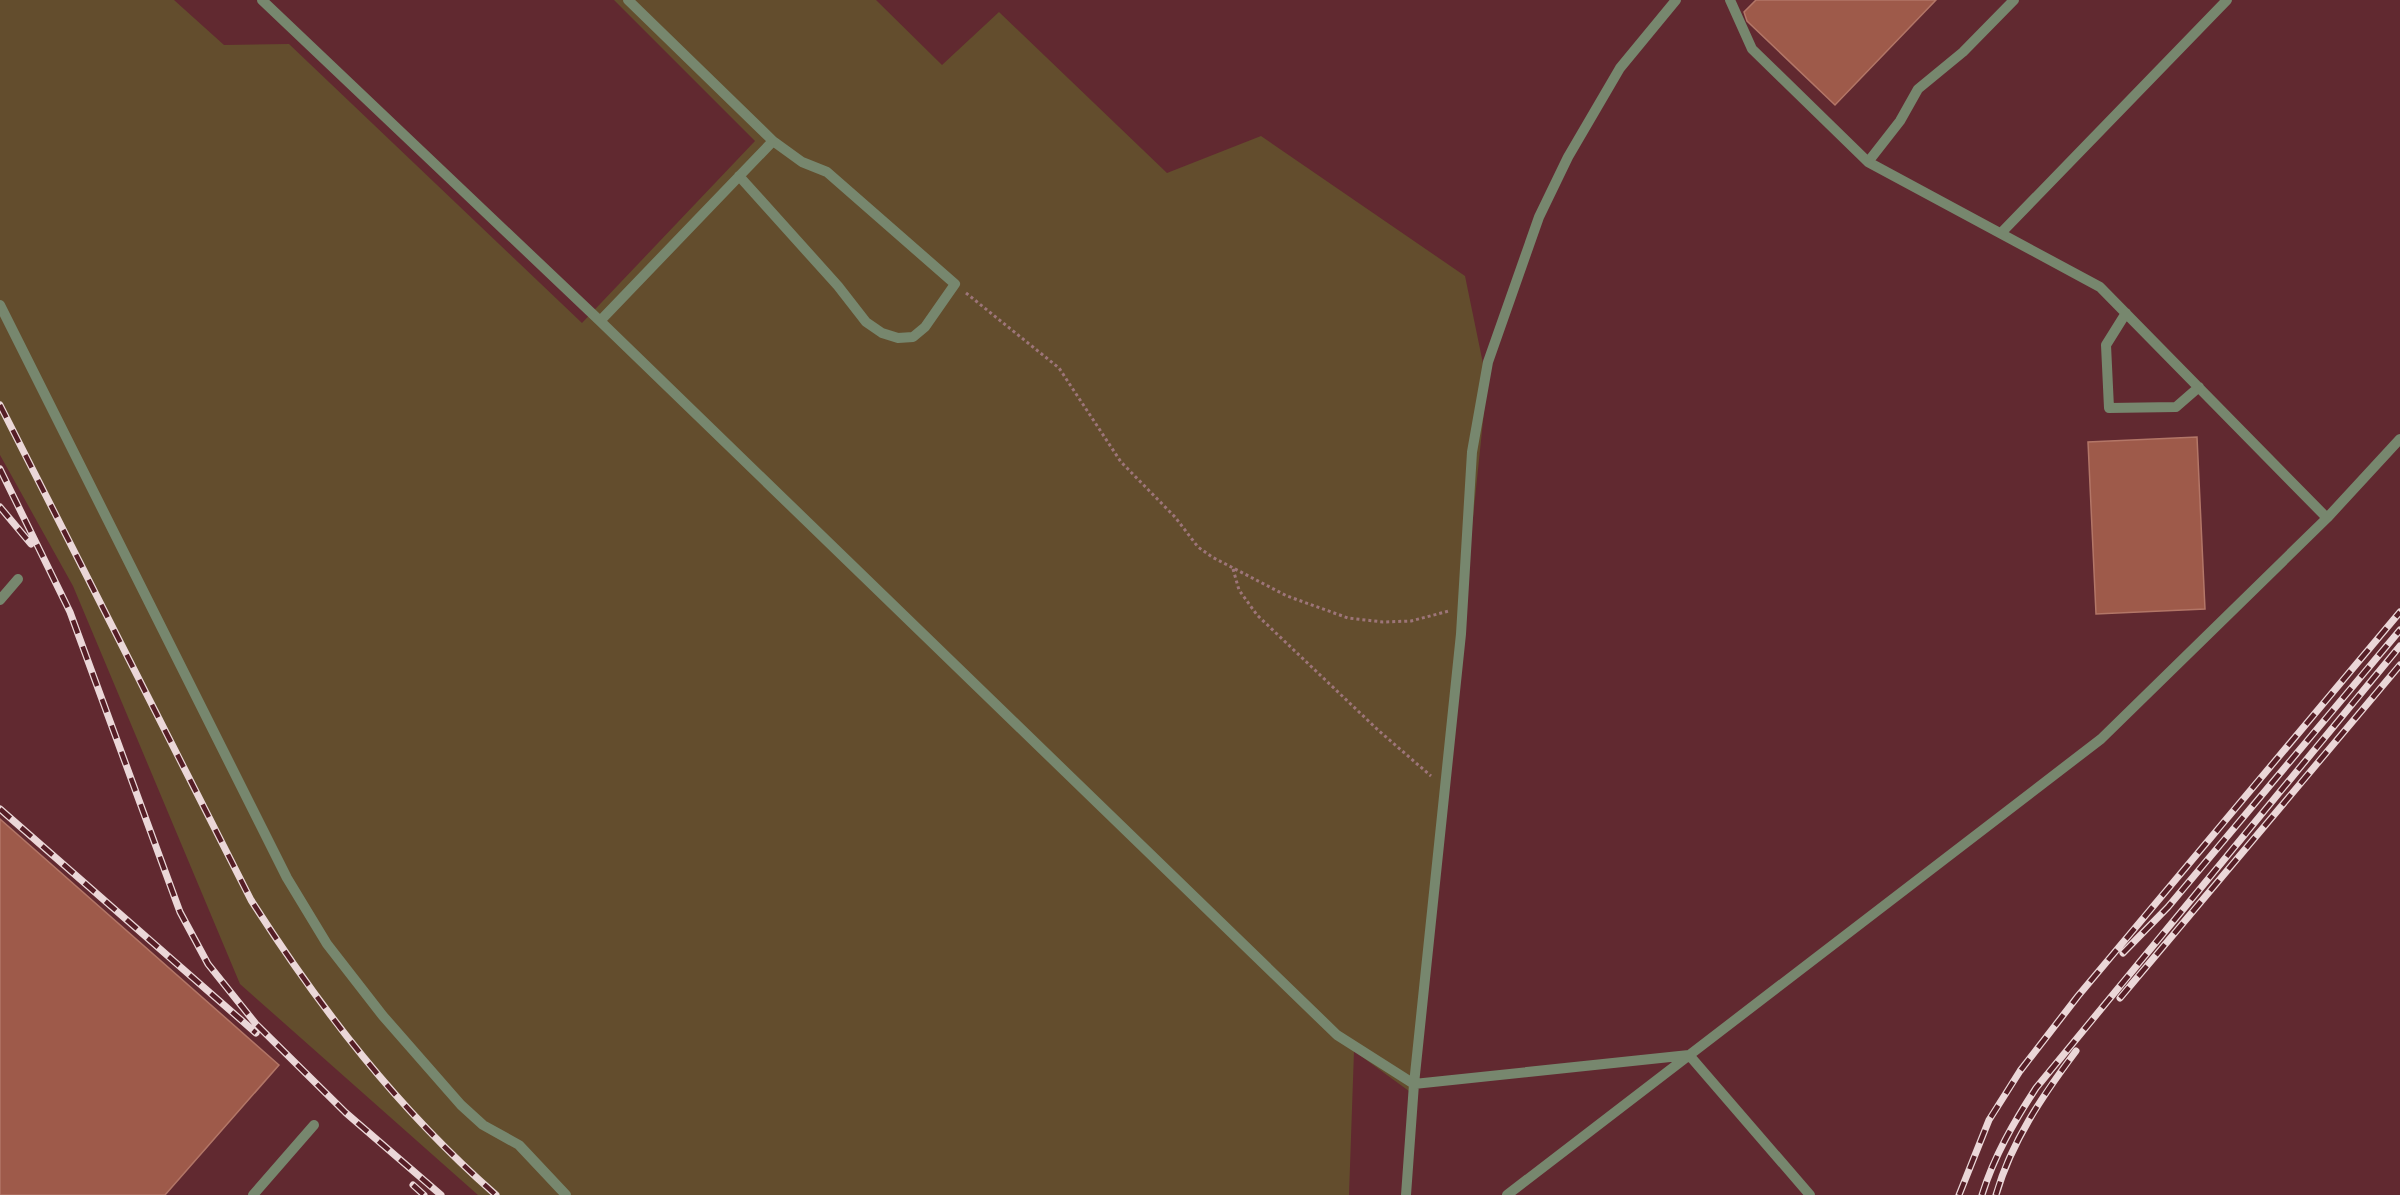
<svg xmlns="http://www.w3.org/2000/svg" width="2400" height="1195" font-family="'Golos Text',sans-serif">
<rect width="100%" height="100%" fill="#612930"/>
<!-- green -->
<path fill="#634d2d" d="M0,0H174L224,45L289,44L582,323L755,141L614,0H876L942,65L999,12L1167,173L1261,136L1465,276L1487,383L1413,1094L1354,1051L1349,1195H478L240,984L73,586L0,455Z"/>
<!-- building -->
<path fill="#9e5a4a" stroke="#b37667" stroke-width="1.5" d="M1756,0H1936L1835,105L1747,21L1744,12Z
M2197,437L2205,609L2096,614L2088,442Z
M0,819L279,1065L165,1195H0Z"/>
<g fill="none" stroke-linecap="round" stroke-linejoin="round">
<!-- path -->
<path stroke="#9d7579" stroke-width="3" stroke-dasharray="3 3" stroke-linecap="butt" d="M966,293L1059,368L1121,462L1175,517L1198,547L1212,557L1287,596L1348,618L1383,622L1411,621L1449,611
M1233,569L1239,590L1257,615L1378,730L1431,776"/>
<!-- service -->
<path stroke="#77876e" stroke-width="10" d="M262,0L600,321L1337,1035L1414,1084L1689,1055L1810,1195
M1730,0L1752,49L1868,162L2100,287L2327,518
M1868,162L1900,121L1918,89L1963,52L2014,0
M739,176L838,286L866,322L882,333L898,338L913,337L925,327L955,284L827,172L802,162L773,141
M2002,232L2227,0
M0,305L287,878L327,944L383,1016L461,1105L483,1125L519,1145L566,1195
M2126,313L2106,345L2109,408L2176,407L2199,387
M600,321L773,141L628,0
M0,600L18,579
M253,1195L314,1125
M1406,1195L1414,1084L1461,634L1472,452L1488,362L1539,217L1568,157L1620,68L1676,0
M1507,1195L2101,739L2327,518L2400,439"/>
<!-- rail casing -->
<g stroke="#ebd7d8" stroke-width="7">
<path id="rail" d="M0,405L251,900C322,1011 397,1108 496,1195
M0,469L70,612L180,912L208,964L256,1024L346,1113L441,1195
M0,507L31,544
M0,809L256,1033
M2123,953L2168,907L2400,630
M2120,998L2400,665
M413,1185L424,1195
M1959,1195L1989,1120L2020,1071L2078,996L2400,612
M1982,1195C1994,1156 2014,1122 2036,1088L2400,646
M1996,1195C2011,1142 2043,1095 2076,1051"/>
</g>
<!-- rail -->
<use href="#rail" stroke="#551e26" stroke-width="4.5" stroke-dasharray="14" stroke-linecap="butt"/>
</g>
</svg>
